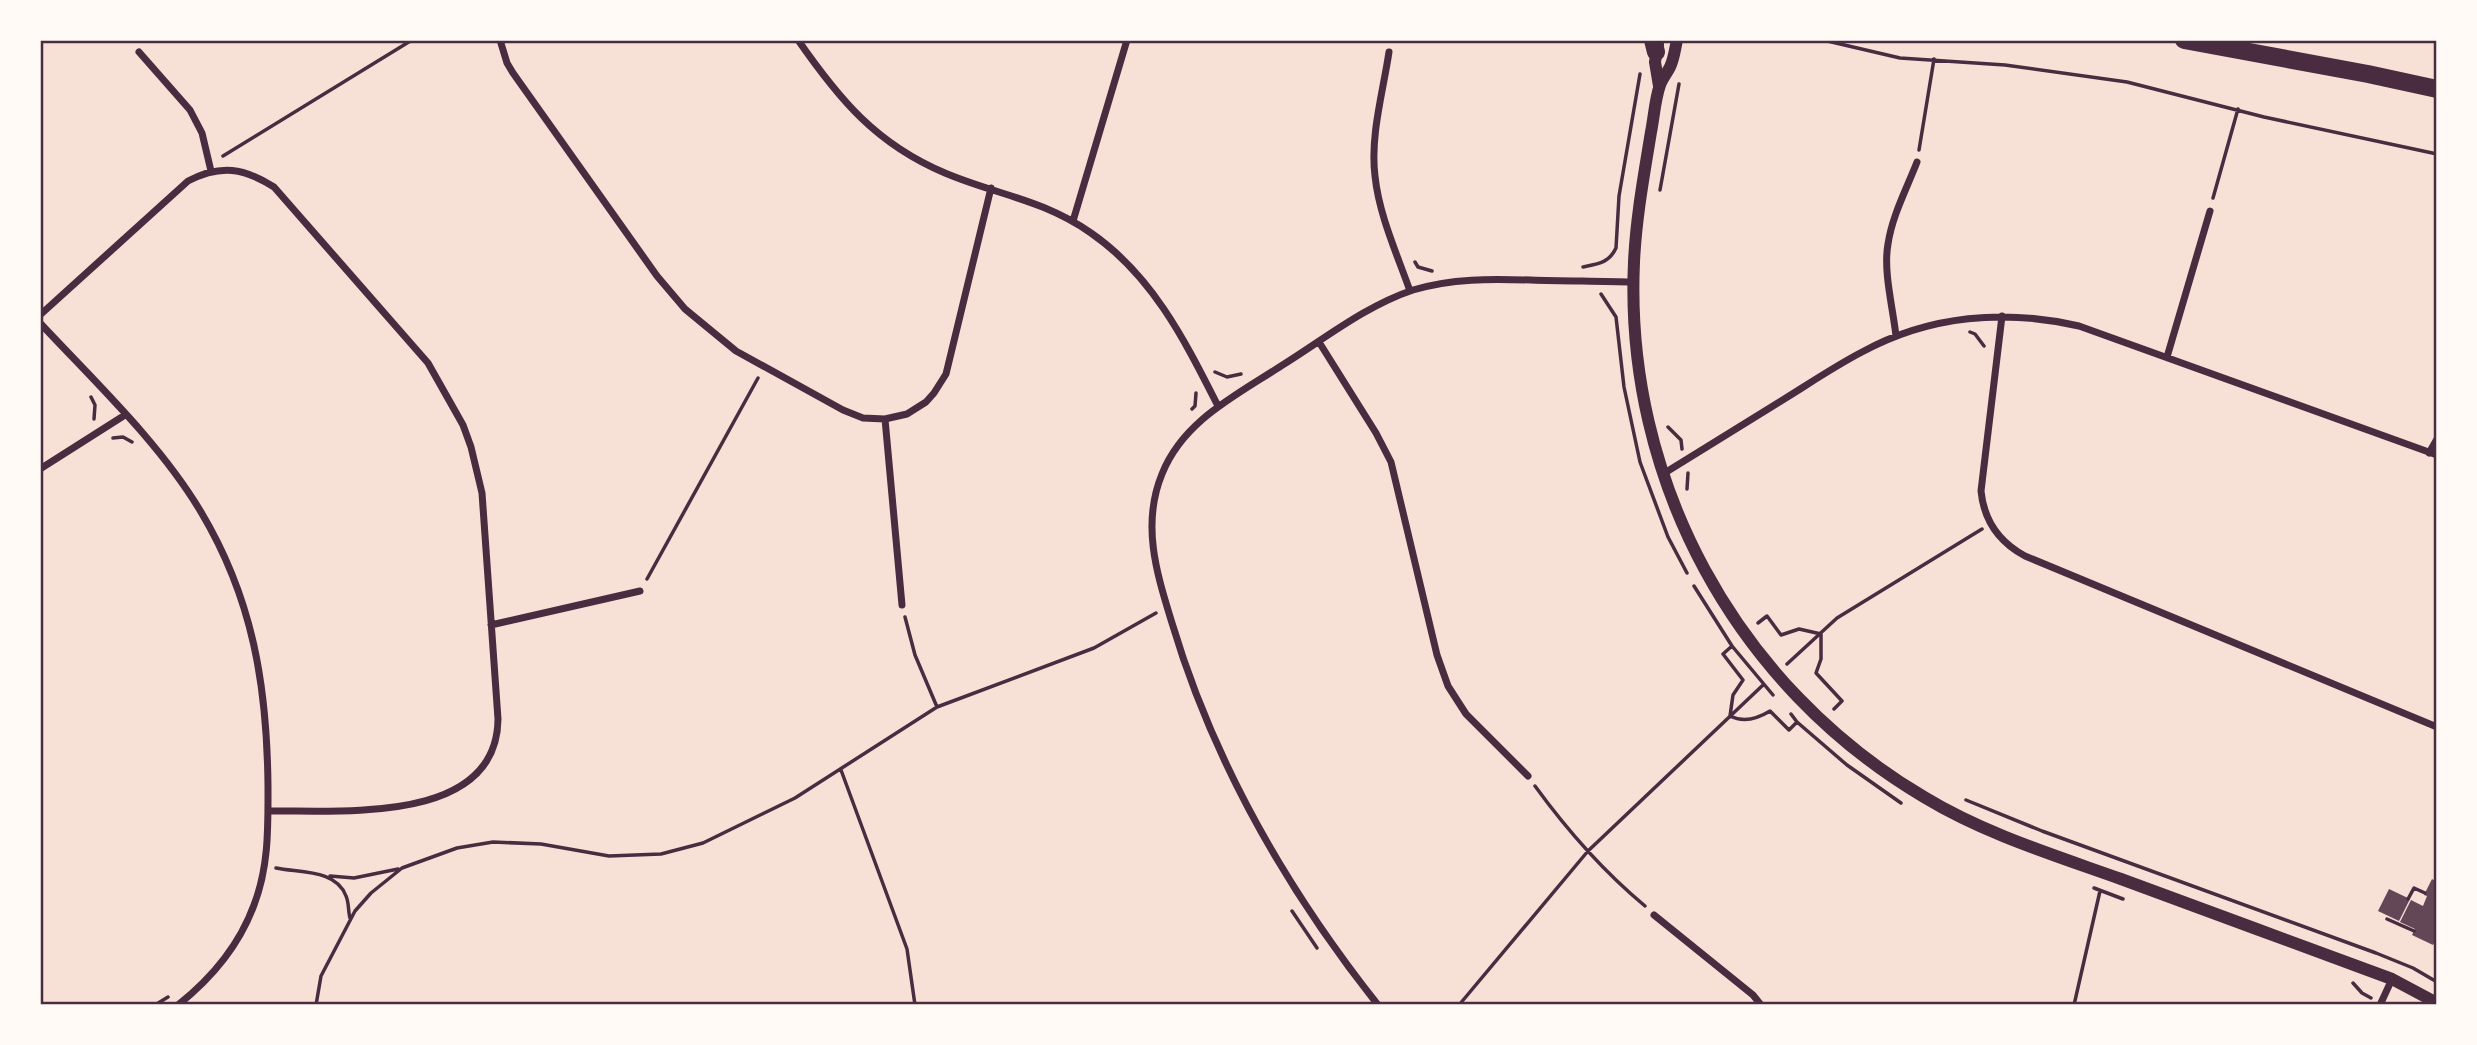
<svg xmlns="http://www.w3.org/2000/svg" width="2477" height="1045" font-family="'Alegreya Sans',sans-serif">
<rect width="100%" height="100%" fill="#f7e1d7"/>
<!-- building -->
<path fill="#644757" d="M2432,879L2437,882V937L2433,945L2412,935L2415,929L2400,922L2411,900L2423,906L2427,896L2424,895Z
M2389,889L2410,899L2399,921L2378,911Z"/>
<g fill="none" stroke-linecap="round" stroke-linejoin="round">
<!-- path -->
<path stroke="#4a2c40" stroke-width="3.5" d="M1823,40L1900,58L2005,65L2127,82L2264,117L2437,154
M1919,150L1934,59
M223,156L412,40
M1660,190L1679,84
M2213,198L2238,109
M1415,262L1418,267L1432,271
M1583,267C1598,264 1609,263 1616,248L1619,196L1640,74
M1601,294L1616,317L1624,387L1640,462L1668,537L1687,573
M1970,332L1975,334L1984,346
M1215,372L1227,377L1241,374
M91,397L95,405L94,419
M1192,409L1195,406L1196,393
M1668,427L1681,440L1682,449
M113,438L123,437L132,442
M1687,489L1688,473
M647,579L758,378
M1694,586L1732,646L1773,695
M905,617L915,655L937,707
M1758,623L1767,616L1781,635L1799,629L1821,634V659L1816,673L1842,701L1834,709
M1732,646L1723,654L1743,680L1733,695L1730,716C1744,723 1757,719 1770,711L1789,730L1797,722
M1787,664L1837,618L1982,529
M1791,714L1797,722L1847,765L1901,803
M841,770L907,949L915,1005
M1535,786C1567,830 1603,871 1645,906
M1966,800L2042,831L2376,953L2413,968L2437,982
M276,868C299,873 336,869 346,896C349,902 348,911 350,918
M330,876L354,878L398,869
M2094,888L2123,899
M2408,899L2414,888L2425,893
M1292,911L1317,948
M2387,919L2414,931
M2353,983L2362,993L2371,998
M155,1005L168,997
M316,1005L321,976L355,911L371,893L402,868L457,848L493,842L541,844L609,856L661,854L703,843L795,798L937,707L1094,648L1156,613
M1459,1005L1588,851L1763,685
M2074,1005L2100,891"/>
<!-- minor -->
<path stroke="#4a2c40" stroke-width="7" d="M500,40L507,63L513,73L657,276L685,309L736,351L843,410L863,418L885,419L907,414L926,402L934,393L946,374L991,188
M798,40C839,99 876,144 945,173C997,195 1042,199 1091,233C1153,276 1185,341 1218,406
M139,52L190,110L202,133L211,171
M1389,52C1383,92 1370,136 1375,176C1379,215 1397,254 1410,291
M1073,221L1127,40
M40,315L188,181C221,164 244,168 274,187L428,363L463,425L471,447L482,493L498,719C497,825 341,810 268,811
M2002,316L1981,491C1984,521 1999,542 2025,556L2437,727
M40,323C95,382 160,443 201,512C253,599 267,686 268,786C268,827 269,866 254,905C239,946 212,978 178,1005
M1896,336C1893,308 1883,271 1888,244C1892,216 1907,188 1917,162
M1319,342L1376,433L1391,462L1437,655L1448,686L1466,714L1528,776
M2167,357L2210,211
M885,419L902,605
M2429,453L2437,439
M40,469L125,415
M1663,474C1705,448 1747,422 1789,396C1813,381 1837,365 1862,352C1930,315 2005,309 2079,326L2437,455
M491,625L640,591
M1654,915L1753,995L1761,1005
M1378,1005C1287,890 1214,764 1172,623C1157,574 1141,525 1162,474C1183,421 1235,396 1281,366C1323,340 1365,306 1413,290C1452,278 1491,279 1531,280C1565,281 1599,281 1633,282
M2380,1005L2392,979"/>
<!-- tertiary -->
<path stroke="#4a2c40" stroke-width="12" d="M1677,40C1675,49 1674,59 1670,67C1667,73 1662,79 1660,85C1655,99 1654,117 1651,132C1644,175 1636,218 1634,262C1624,480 1736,686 1924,797C1985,834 2054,855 2121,879C2211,912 2302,946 2392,979L2437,1003
M1658,44L1655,62L1659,86"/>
<!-- primary -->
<path stroke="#4a2c40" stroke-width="18" d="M1653,40L1656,52
M2184,40L2368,74L2437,89"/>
</g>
<!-- border -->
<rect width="2477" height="1045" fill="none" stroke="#fffaf5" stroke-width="84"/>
<rect x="42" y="42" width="2393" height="961" fill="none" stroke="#4a2c40" stroke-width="2.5"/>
</svg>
